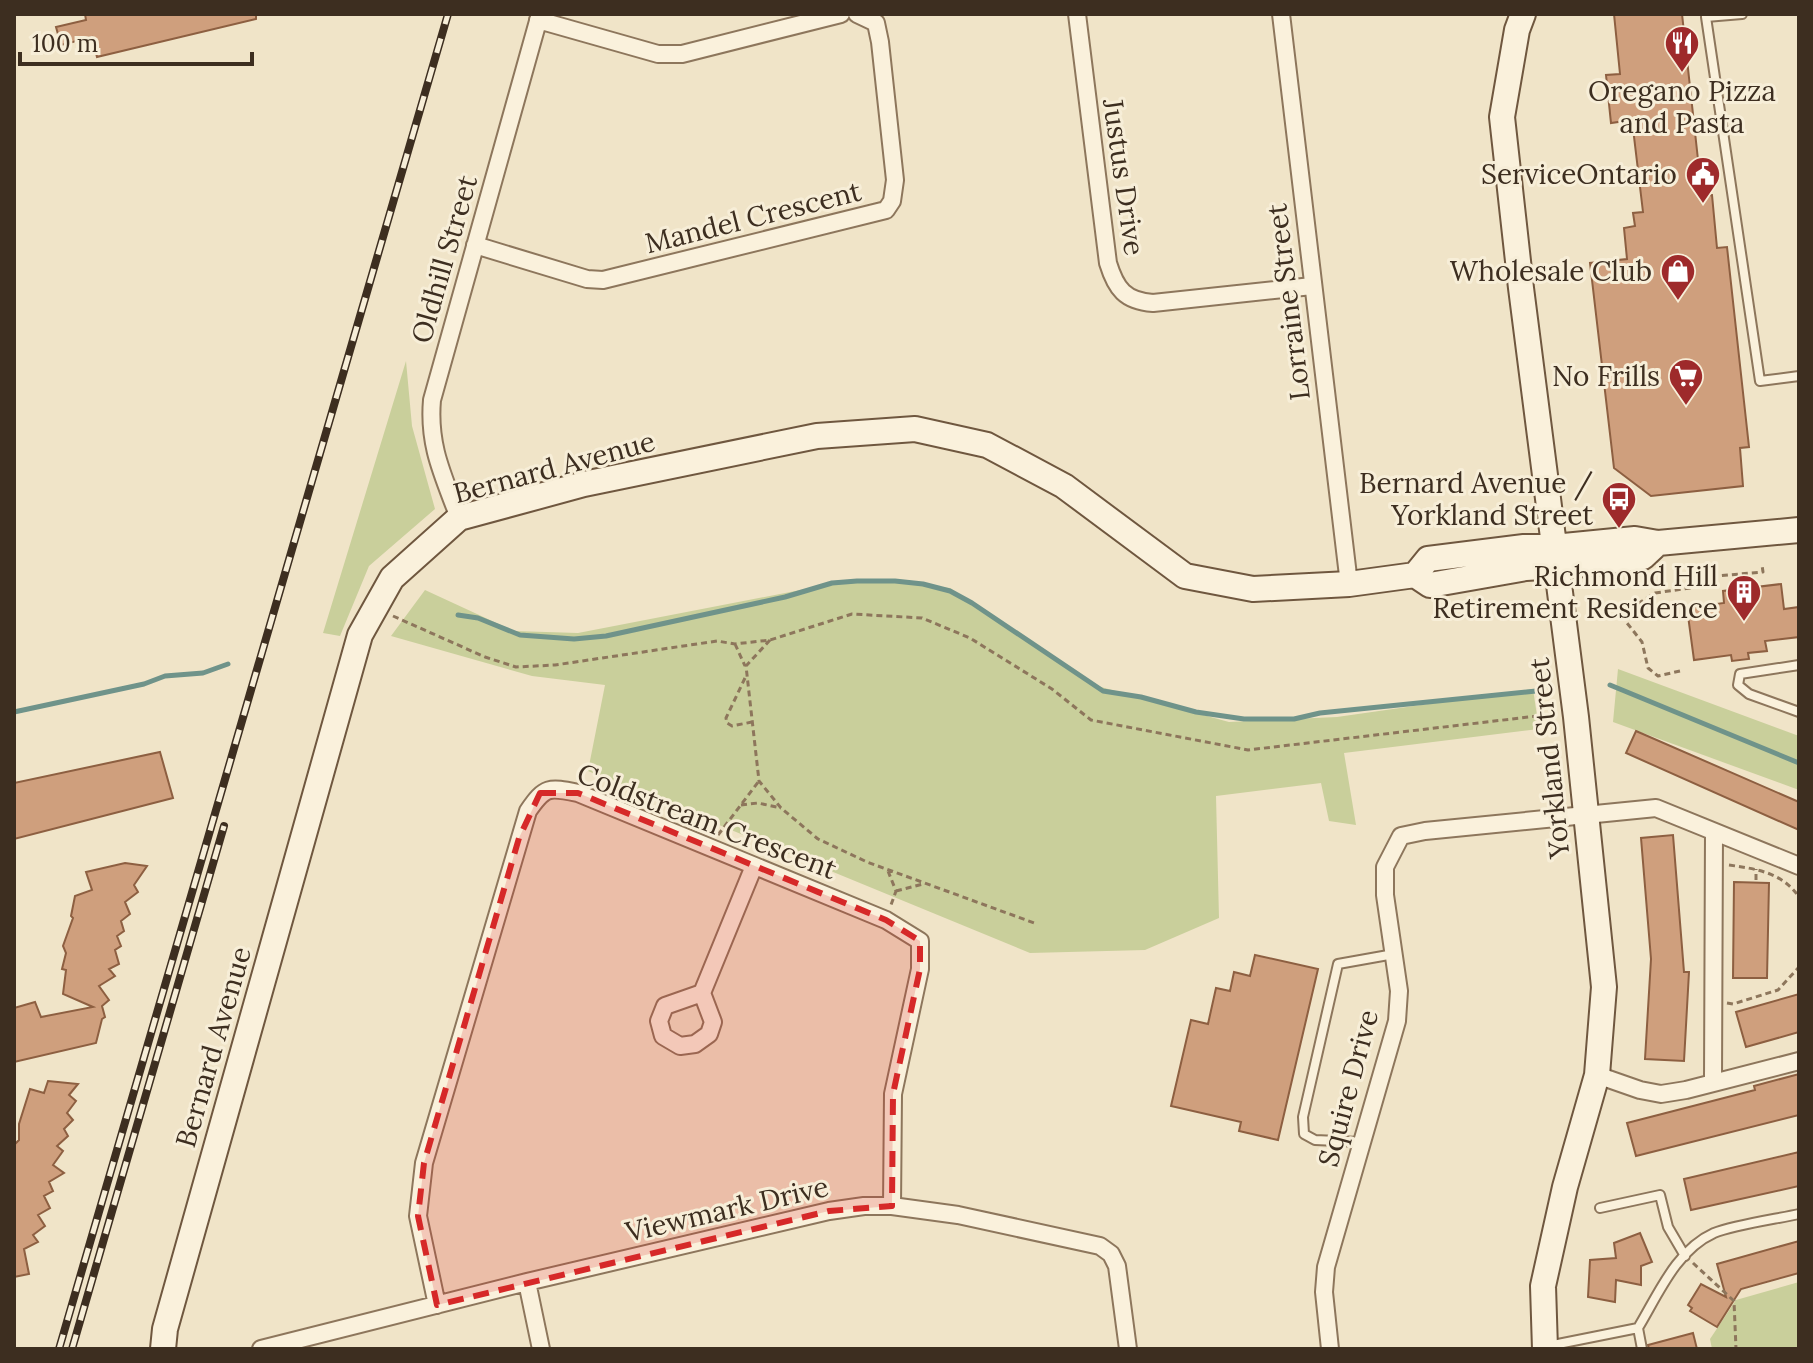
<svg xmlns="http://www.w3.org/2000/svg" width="1813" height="1363" font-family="Lora,serif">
<rect width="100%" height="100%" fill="#f0e4c8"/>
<!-- green -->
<path fill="#c9cf9b" d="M406,361L412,426L435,509L369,566L340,636L323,633Z
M857,579L950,588L1090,684L1229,722L1337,717L1533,689L1539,729L1344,753L1356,825L1329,821L1321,783L1216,796L1219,918L1145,950L1030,953L588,771L605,685L532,676L391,636L425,590L514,631L578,633Z
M1618,669L1799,736V790L1613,722Z
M1799,1282V1349H1712L1710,1339L1736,1300Z"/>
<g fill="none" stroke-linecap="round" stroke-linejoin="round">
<!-- stream -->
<path stroke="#6f938a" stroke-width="5" d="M458,615L478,618L520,635L574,639L606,636L785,597L832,583L857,581H895L923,584L950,591L972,603L1103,691L1141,697L1196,712L1244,719H1294L1320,713L1536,691
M1610,685L1799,763
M14,712L144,684L165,676L203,673L228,664"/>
</g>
<!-- building -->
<path fill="#cf9f7d" stroke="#8d5f41" stroke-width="2" d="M85,14H256V19L97,57L92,37L61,45L56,27L86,20Z
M1614,14H1682L1702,196L1712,195L1717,248L1727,247L1749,447L1740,448L1743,486L1651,496L1614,468L1590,263L1627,259L1624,228L1635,226L1633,213L1643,212L1632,120L1611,123L1606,75L1620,74Z
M1781,584L1784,609L1799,607V637L1765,641L1767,651L1748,653L1749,659L1732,661L1731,655L1694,660L1687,608L1724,603L1723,591Z
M1636,731L1799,802V830L1626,753Z
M160,752L173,798L14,839V783Z
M1673,835L1684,972H1689L1684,1061L1645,1059L1651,959L1641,838Z
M125,863L147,866L134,885L138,892L125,902L130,914L121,921L124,931L117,936L121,946L115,950L119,964L109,969L115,976L99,986L109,1000L102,1006L105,1017L102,1019L96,1043L14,1062V1008L35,1002L41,1017L93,1007L63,994L66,970L62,969L66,953L63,946L73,918L71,916L75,896L92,890L86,872Z
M1734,882L1769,883L1767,978H1733Z
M1255,955L1318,969L1278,1140L1239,1131L1241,1122L1171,1106L1191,1020L1208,1024L1216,988L1230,991L1234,972L1250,976Z
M1799,994V1032L1746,1047L1736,1012Z
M1799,1074V1115L1636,1156L1627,1123L1755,1090L1754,1086Z
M48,1081L78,1084L69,1095L76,1101L67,1113L73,1120L64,1129L68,1136L57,1146L63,1151L53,1165L64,1173L49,1182L53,1191L44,1196L50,1208L38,1215L45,1226L33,1235L38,1242L24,1249L29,1274L14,1277V1145L19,1140V1124L30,1089L44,1093Z
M1799,1152V1186L1691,1210L1684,1179Z
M1640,1233L1652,1262L1641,1266V1285L1616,1280L1615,1302L1588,1297L1590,1260L1616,1258L1614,1243Z
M1799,1241V1273L1741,1289L1717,1327L1690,1311L1692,1308L1688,1305L1701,1284L1726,1297L1717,1264Z
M1693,1333L1697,1349H1649L1648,1345Z"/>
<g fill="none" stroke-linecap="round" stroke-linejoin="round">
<!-- lane casing -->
<g stroke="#8d765c" stroke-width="12">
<path id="lane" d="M1742,14L1706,17L1760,381L1799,376
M1799,665L1740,674L1738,685L1749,694L1799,712
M1360,1142L1315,1140L1304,1134L1303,1117L1338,964L1394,954
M1600,1208L1660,1195L1668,1227L1685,1256
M1548,1346L1638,1328
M1642,1349L1638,1328C1658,1295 1676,1250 1714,1233C1734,1225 1776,1219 1799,1214"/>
</g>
<!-- street casing -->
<g stroke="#8d765c" stroke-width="20">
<path id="street" d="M1077,14L1108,263C1116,289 1125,301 1153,303L1312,286
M1281,14L1349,584
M538,20L658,54H682L841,14
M475,245L587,279L603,280L886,210L892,201L895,180L880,42L876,23L857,14
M459,518C443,475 428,446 432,400L540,14
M702,993L665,1006L659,1021L663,1036L680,1046L695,1044L709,1034L713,1022L702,993L754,866
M1597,1075L1640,1090L1661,1094L1686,1090L1799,1061
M1713,1081L1714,832
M527,1282L541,1349
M437,1305L418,1216L424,1163L528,811C545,786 549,787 578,793L886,920L920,941V969L893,1094L892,1206
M261,1349L527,1282L829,1211L864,1206H892L958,1215L1100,1246L1111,1254L1117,1266L1128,1349
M1330,1349L1324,1292L1326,1267L1397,1021L1399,991L1385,895V867L1401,836L1425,831L1656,808L1799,866"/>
</g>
<!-- secondary casing -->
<g stroke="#6f573f" stroke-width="28">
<path id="secondary" d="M1523,14L1517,30L1502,117L1521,288L1576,717L1604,987L1597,1075L1565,1187L1543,1286L1545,1349
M1415,575L1428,559L1524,547H1554L1635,539L1658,543L1799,530
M163,1349L165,1329L360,635L392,578L459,518L584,484L817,436L915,429L987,445L1064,486L1185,576L1253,589L1349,584L1415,575L1430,585L1526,568L1587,564L1643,557L1658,543"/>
</g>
<!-- path -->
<path stroke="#8d765c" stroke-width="3" stroke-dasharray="6 4" stroke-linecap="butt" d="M393,616L485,657L516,667L555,665L717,641L735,644L770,640L852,614L922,618L970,638L1052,689L1091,720L1248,750L1546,715
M770,640L746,666L759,781L781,808L818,839L867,862L1037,924
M735,644L745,666
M1680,671L1658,676L1648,668L1642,642L1627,623L1631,608L1655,593L1690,588L1716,576L1763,572L1762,565
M745,678L726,718L727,723L732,726L752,722
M741,805L758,803L781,808
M718,835L759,781
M1729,865C1756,869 1782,872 1799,897
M888,871L896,891L891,905
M1756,880V869
M896,891L923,884
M1727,1003L1733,1004L1778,990L1799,967
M1693,1263L1734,1301L1736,1349"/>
<!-- lane -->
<use href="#lane" stroke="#faf1dc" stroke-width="8"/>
<!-- street -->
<use href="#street" stroke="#faf1dc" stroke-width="16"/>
<!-- secondary -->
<use href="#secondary" stroke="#faf1dc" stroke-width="24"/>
<!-- rail casing -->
<g stroke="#3d2e20" stroke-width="8">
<path id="rail" d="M59,1349L448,14
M72,1349L224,826"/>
</g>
<!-- rail -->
<use href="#rail" stroke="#f7eed8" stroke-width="5" stroke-dasharray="15" stroke-linecap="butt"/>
</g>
<!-- marked area -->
<path fill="#d62828" fill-opacity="0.2" stroke="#d62828" stroke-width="6" stroke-dasharray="16 10" stroke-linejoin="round" d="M540,793H578L886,920L920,941V969L893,1094L892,1206L829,1211L437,1305L418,1216L424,1163L519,838Z"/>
<!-- icons -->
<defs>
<g id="restaurant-pin" transform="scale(1.8)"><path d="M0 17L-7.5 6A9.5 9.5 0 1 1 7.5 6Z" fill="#9e2a2b" stroke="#f7eed8"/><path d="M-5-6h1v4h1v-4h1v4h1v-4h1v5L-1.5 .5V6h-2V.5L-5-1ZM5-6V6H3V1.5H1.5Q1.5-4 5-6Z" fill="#fff"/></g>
<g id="civic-pin" transform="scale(1.8)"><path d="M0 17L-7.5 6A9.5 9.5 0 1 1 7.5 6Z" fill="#9e2a2b" stroke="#f7eed8"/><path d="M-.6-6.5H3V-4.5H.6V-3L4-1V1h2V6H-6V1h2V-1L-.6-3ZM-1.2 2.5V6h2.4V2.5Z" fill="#fff"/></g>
<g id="shop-pin" transform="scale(1.8)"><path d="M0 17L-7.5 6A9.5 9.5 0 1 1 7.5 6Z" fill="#9e2a2b" stroke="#f7eed8"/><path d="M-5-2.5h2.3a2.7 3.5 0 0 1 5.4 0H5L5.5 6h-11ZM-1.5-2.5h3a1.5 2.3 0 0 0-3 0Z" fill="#fff"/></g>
<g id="supermarket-pin" transform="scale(1.8)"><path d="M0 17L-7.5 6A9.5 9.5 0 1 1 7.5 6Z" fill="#9e2a2b" stroke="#f7eed8"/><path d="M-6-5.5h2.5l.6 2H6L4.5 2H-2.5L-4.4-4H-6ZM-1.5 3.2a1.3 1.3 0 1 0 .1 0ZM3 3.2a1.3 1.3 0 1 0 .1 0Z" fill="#fff"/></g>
<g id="bus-pin" transform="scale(1.8)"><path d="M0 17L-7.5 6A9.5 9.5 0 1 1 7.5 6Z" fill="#9e2a2b" stroke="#f7eed8"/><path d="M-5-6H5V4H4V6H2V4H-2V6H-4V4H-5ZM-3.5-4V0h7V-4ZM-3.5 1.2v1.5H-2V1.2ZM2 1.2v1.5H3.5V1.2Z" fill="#fff"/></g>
<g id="building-pin" transform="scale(1.8)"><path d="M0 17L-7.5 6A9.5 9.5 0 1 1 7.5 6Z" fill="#9e2a2b" stroke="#f7eed8"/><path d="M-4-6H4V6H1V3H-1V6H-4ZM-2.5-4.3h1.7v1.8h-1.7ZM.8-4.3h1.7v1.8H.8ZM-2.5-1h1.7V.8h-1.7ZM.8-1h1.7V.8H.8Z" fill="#fff"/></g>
</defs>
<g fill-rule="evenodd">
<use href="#restaurant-pin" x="1682" y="43"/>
<use href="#civic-pin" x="1703" y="174"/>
<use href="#shop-pin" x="1678" y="271"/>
<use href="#supermarket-pin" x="1686" y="376"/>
<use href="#bus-pin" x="1619" y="499"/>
<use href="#building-pin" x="1744" y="592"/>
</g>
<g text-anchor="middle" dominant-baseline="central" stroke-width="6" stroke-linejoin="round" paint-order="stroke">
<!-- poi labels -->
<g font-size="28" fill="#3d2e20" stroke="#f7eed8" text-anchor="end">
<text x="1682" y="91" text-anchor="middle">Oregano Pizza<tspan x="1682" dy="32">and Pasta</tspan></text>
<text x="1677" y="174">ServiceOntario</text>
<text x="1652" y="271">Wholesale Club</text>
<text x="1660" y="376">No Frills</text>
<text x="1593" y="483">Bernard Avenue /<tspan x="1593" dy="32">Yorkland Street</tspan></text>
<text x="1718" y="576">Richmond Hill<tspan x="1718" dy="32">Retirement Residence</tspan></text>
</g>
<!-- street labels -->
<g font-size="28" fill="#3d2e20" stroke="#f7eed8">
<text transform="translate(1124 177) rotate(82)">Justus Drive</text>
<text transform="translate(753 217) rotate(-14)">Mandel Crescent</text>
<text transform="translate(444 259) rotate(-74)">Oldhill Street</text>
<text transform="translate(1288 302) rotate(-97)">Lorraine Street</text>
<text transform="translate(554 467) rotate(-15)">Bernard Avenue</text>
<text transform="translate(1549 758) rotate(-96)">Yorkland Street</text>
<text transform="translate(707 821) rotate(21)">Coldstream Crescent</text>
<text transform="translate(213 1047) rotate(-74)">Bernard Avenue</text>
<text transform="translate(1348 1088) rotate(-75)">Squire Drive</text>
<text transform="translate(727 1209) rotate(-13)">Viewmark Drive</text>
</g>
</g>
<!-- border -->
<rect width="1813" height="1363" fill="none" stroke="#3d2e20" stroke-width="32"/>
<!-- scale -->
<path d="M20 52v12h232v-12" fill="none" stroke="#3d2e20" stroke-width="4"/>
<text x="32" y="52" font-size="24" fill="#3d2e20" stroke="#f7eed8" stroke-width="6" paint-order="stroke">100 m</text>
</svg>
